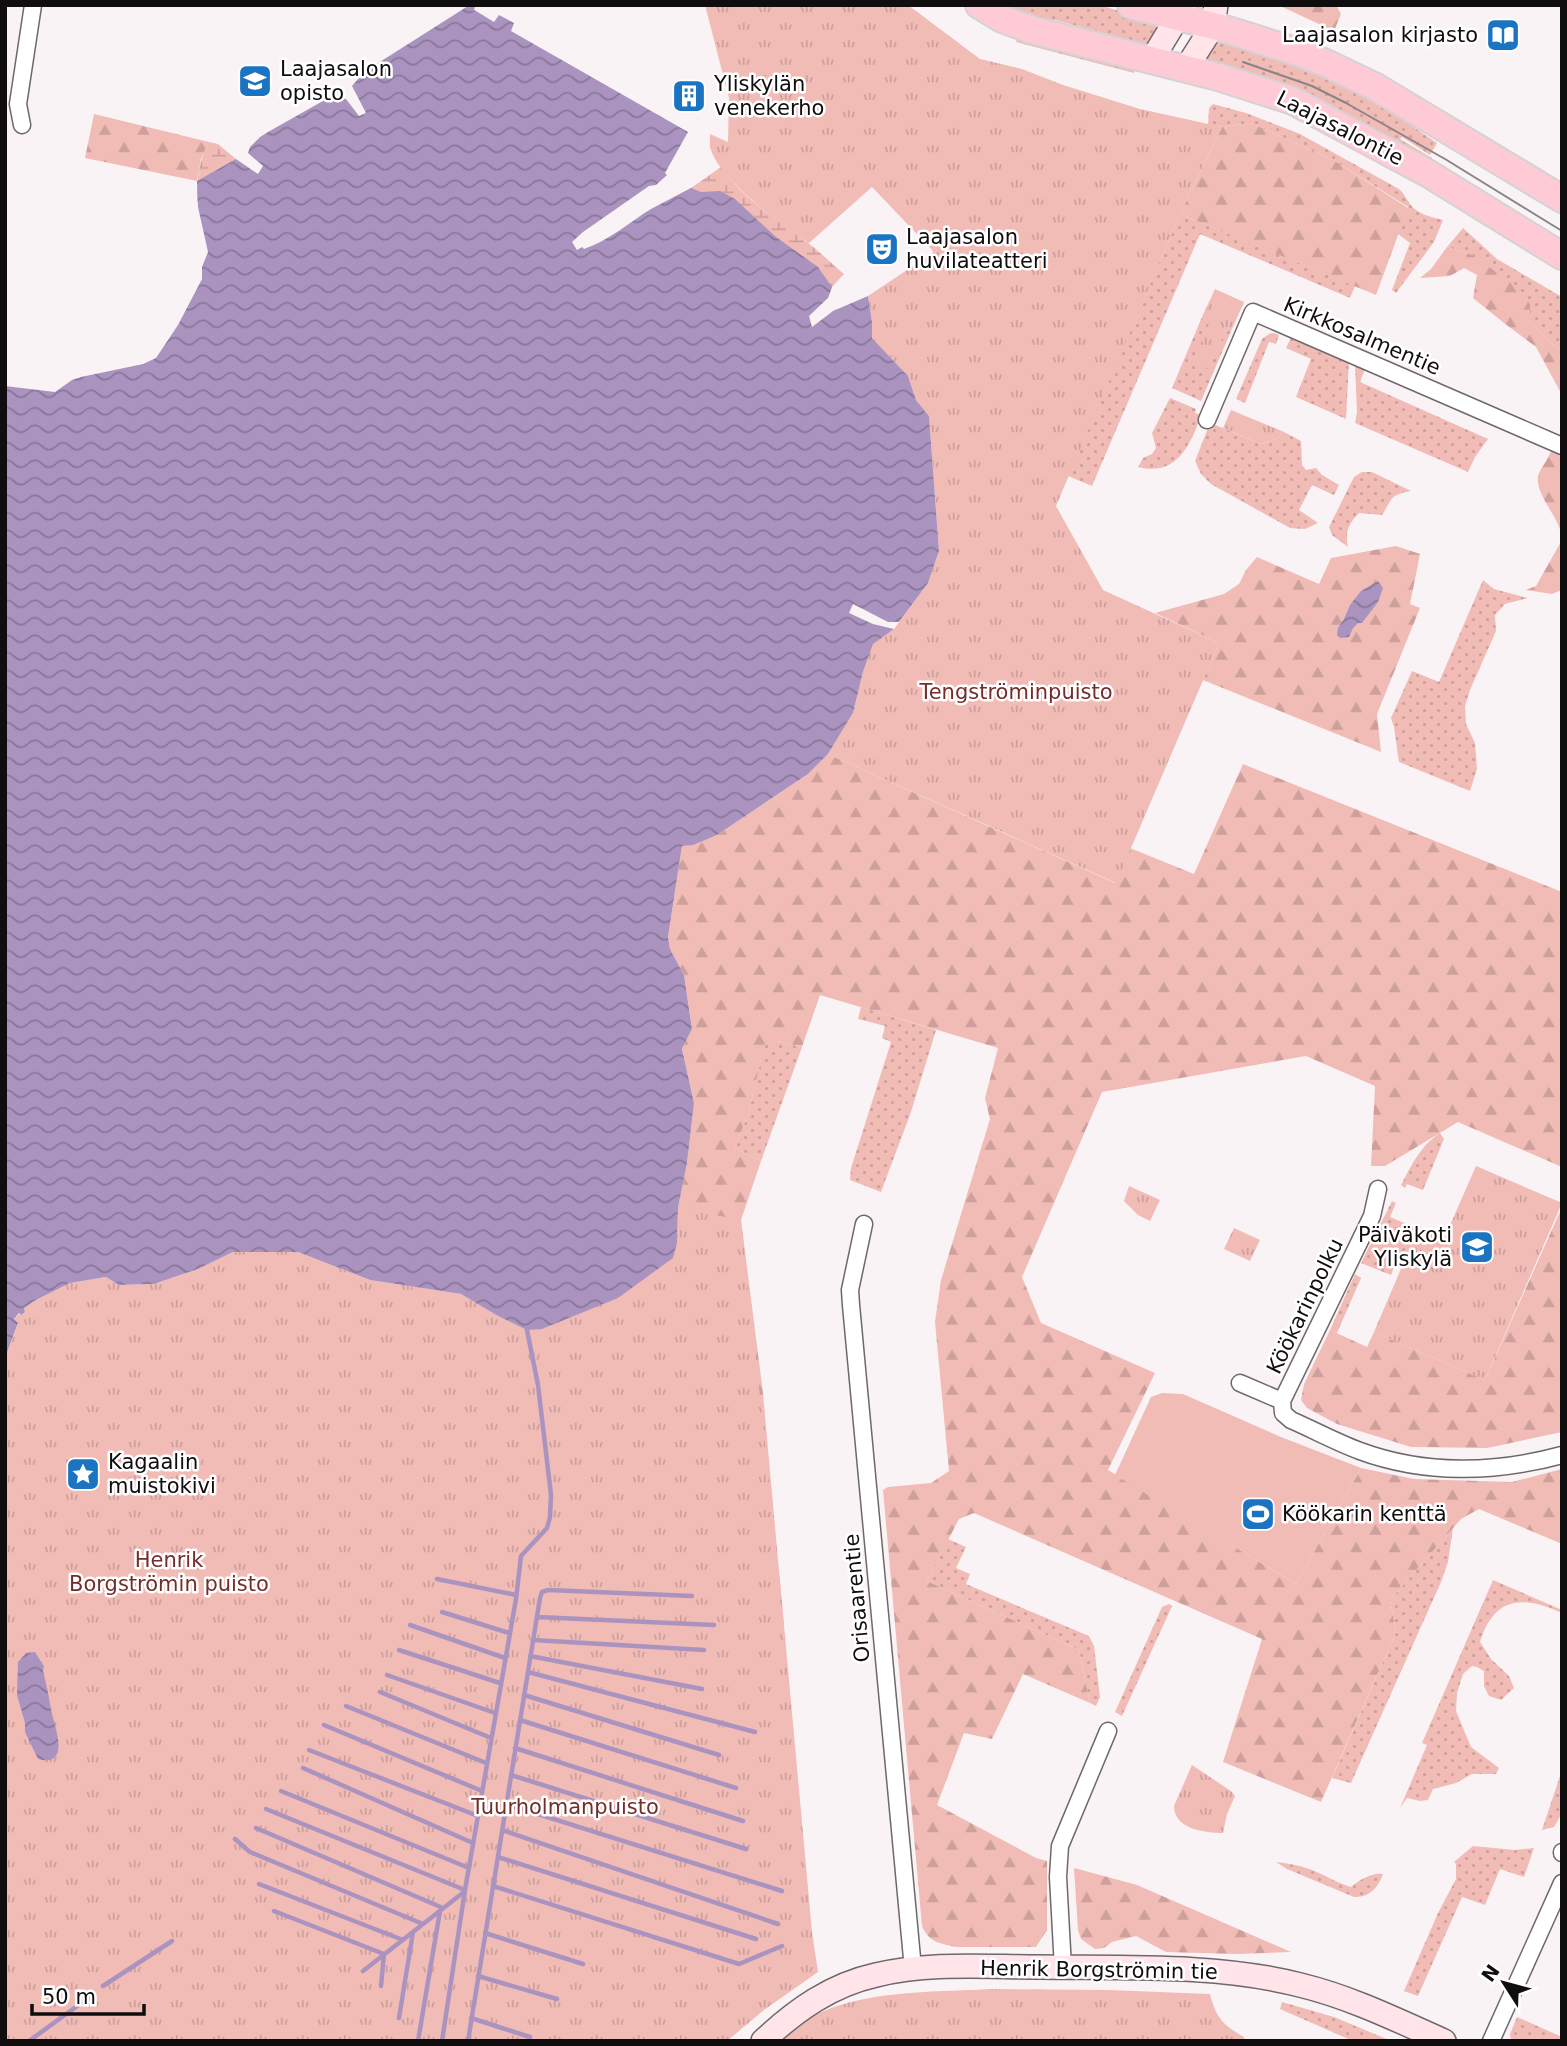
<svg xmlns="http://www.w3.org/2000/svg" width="1567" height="2046" font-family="'DejaVu Sans',sans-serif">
<defs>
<pattern id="grass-dots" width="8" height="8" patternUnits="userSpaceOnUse" patternTransform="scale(1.75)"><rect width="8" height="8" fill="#f1bbb6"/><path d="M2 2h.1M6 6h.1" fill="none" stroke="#cda09b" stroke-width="1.8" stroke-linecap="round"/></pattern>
<pattern id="forest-firs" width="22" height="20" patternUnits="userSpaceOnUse" patternTransform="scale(1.75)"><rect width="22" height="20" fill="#f1bbb6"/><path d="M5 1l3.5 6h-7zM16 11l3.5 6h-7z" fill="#cda09b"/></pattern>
<pattern id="wetland-marsh" width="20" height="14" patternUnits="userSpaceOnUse" patternTransform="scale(1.75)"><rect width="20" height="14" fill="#f1bbb6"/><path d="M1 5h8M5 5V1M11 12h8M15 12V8" fill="none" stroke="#cda09b"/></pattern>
<pattern id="park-tufts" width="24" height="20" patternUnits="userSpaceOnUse" patternTransform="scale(1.75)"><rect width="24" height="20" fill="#f1bbb6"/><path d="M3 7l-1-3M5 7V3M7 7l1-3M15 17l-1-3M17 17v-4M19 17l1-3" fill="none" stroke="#cda09b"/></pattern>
<pattern id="water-waves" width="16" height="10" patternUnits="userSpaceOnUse" patternTransform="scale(1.75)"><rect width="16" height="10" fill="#aa94bf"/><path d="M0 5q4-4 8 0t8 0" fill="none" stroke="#89779a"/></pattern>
</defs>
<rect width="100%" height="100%" fill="#faf3f6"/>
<!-- grass -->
<path fill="url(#grass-dots)" d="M994,5H1099L1164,24L1151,46L1055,20L1026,18Z
M1018,34L1136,66L1134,73L1016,42Z
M1221,38L1330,74L1444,138L1441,143L1409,124L1437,143L1430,155L1402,137L1400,139L1432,158L1429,163L1203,65Z
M1213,104L1246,113L1300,134L1399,189C1404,194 1406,198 1410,204C1417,214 1431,217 1443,220L1434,242L1396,293L1392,290L1410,243L1398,234L1408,207L1335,161L1251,123L1222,127L1208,125L1209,108Z
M1180,214L1355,286L1350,298L1200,234L1092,486L1068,476Z
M1463,228L1497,259L1562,297V351L1546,339L1530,321V304L1473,255L1447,247Z
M1202,317L1211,321L1208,369L1227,327L1232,329L1201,401L1172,388Z
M1274,333L1279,335L1276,344L1269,342L1245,403L1236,399L1262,339L1269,334Z
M1291,338L1349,361L1346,419L1296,397L1311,359L1286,348Z
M1355,365L1365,369L1360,382L1488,439L1475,457L1468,472L1355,423L1357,412Z
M1170,398L1196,409L1195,413L1201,415C1191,445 1176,477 1138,467L1143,458L1152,454L1156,448L1152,433Z
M1213,424L1261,444L1279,438L1282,431L1301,441L1302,465L1306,470L1316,468L1322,475L1339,485L1334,495L1312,485L1299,510L1318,523L1305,529L1290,528L1211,484L1201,474L1195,461L1208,428Z
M1362,472H1372L1411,491C1388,496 1394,497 1382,515L1359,513C1348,524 1345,533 1348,547L1332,535L1329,527L1354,477Z
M1483,580L1494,589L1528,598L1505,604L1495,615L1496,631L1470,690L1465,706L1466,724L1475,743L1477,769L1470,791L1399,762L1394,727L1391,718L1412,671L1439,682Z
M861,1007L936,1030L911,1112L881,1192L850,1180L851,1168L891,1042L882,1038L885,1026L858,1019Z
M777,1041L802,1047L761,1161L735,1148L749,1111L765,1042Z
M1440,1133L1444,1139L1423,1190L1407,1184L1405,1188L1401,1185C1411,1166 1421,1145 1440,1133Z
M1392,1201L1396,1203L1390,1217L1418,1229L1403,1265L1396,1262L1391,1275L1361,1263Z
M1355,1274L1361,1278L1337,1333L1330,1330Z
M1453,1528L1448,1562L1441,1582L1351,1783L1332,1778L1396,1632L1390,1600Z
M948,1539L966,1547L956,1568L970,1574L966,1584L1089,1636L1094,1646L1100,1697L1096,1706L1090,1703L1079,1650L927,1581Z
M1493,1580L1562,1610V1613C1523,1595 1494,1596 1480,1642L1491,1659L1509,1676L1514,1688L1501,1700L1489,1696L1484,1686V1671L1477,1667L1472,1666L1463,1674L1457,1693L1456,1711L1471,1747L1499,1768L1496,1774H1472L1456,1783L1433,1789L1428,1800L1420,1801L1407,1798L1400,1808L1427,1745L1422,1743Z
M1169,1604L1172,1606L1122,1716L1115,1712L1162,1607Z
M1562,1770V1813L1554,1827L1542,1830Z
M1473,1846L1515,1850L1534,1848L1524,1877L1500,1869L1485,1905L1462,1897L1418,1996L1404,1991L1438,1913L1456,1879V1864L1454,1862Z
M1276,1862C1287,1863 1298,1865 1309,1869C1324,1874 1334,1882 1351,1887C1359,1880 1373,1872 1383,1874C1378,1888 1369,1898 1354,1897L1287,1869Z
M1282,2002L1334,2017L1389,2040L1353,2041L1280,2009Z
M1517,2017L1562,2037V2041H1511L1510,2034Z"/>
<!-- forest -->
<path fill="url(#forest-firs)" d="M1278,5H1336L1341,14L1334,31Z
M94,114L209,142L201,159L197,181L85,158Z
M1251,123L1335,161L1408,208L1376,295L1180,214L1222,127Z
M1447,247L1473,255L1515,286L1530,304V321L1546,339L1562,351V395L1536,347L1504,323L1473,298L1477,275L1464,268L1450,276L1420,278L1431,269Z
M1551,451L1562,455V539C1561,518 1535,496 1538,476C1540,469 1548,459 1551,451Z
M1562,540V590L1552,594L1526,590L1536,586Z
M1396,546L1420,554L1410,604L1420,608L1377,714L1381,752L1203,680L1219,643L1155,613L1224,594L1239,584L1246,570L1257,557L1319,584L1331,558Z
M828,754L1115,883L1130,848L1194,874L1243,764L1562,892V1167L1458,1122L1385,1166H1371L1375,1086L1306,1056L1102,1092L1022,1277L1041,1323L1155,1373L1108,1470L1296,1584L1361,1468L1414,1479L1512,1482L1562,1469V1544L1479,1509L1461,1519L1390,1600L1396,1632L1321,1802L1223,1762L1262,1639L974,1513L959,1519L927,1581L1079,1650L1090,1703L1023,1674L992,1739L964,1733L937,1805L1036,1858L1047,1861V1930L1036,1947H957C941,1944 928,1942 922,1926L883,1490L888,1487L931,1483L949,1471L935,1322L941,1280L990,1119L985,1098L998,1048L820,995L802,1047L777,1041L765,1043L749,1111L735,1148L761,1161L741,1220L763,1393L784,1627L678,1208L687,1163L694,1103L682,1049L692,1029L684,975L670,949L668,937L682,846L693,844L717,835L808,774Z
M1562,1207V1432L1487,1448L1411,1447L1337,1424L1307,1408L1301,1400L1304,1384L1330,1330L1367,1347L1374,1332L1485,1380Z
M1074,1868L1137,1885L1291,1952L1237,1954L1166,1952L1136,1936L1112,1942L1104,1948L1095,1949L1081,1939L1078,1930Z"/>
<!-- wetland -->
<path fill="url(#wetland-marsh)" d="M209,142L218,144L236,159L229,173L197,202C197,181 198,162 209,142Z
M721,167C741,197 779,221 807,242C820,252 832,264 844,274L832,287L828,298L672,198L691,188Z"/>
<!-- park -->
<path fill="url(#park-tufts)" d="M705,5H908L980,59L1022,69L1063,85L1140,109L1222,127L1180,214L1056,506L1103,590L1219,643L1116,883L828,754L853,713L863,672L873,643L894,629L928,583L939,551L929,416L916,400L908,376L872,338V322L868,296L934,252L872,187L809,243C781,224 722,182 711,150C709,146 710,139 710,134L728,142L729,98Z
M1215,289L1244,302L1232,329L1227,327L1209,369L1192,362L1210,322L1202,317Z
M1231,410L1282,431L1279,438L1261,444L1223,428Z
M1476,1166L1562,1203L1485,1380L1374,1332L1418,1229L1444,1239Z
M1129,1186L1160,1200L1150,1221L1138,1215L1124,1201Z
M678,1208L741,1220L781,1592L812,1932L818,1972L764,2010L727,2041H5V1358L18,1324L14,1319L20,1313L23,1315L25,1312L24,1308L36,1300L70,1283L106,1277L119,1285L154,1284L198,1269L233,1252H298L370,1280L461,1294L496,1315L527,1329L677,1243Z
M1234,1228L1260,1240L1250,1261L1224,1249Z
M1192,1765L1231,1791L1235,1796L1227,1814L1223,1833C1205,1833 1174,1829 1174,1806Z
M991,1989L1108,1990L1210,1994C1216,2018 1223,2025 1244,2037V2041H777C832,1988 920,1993 991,1989Z"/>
<!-- pitch -->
<path fill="#f1bbb6" d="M1162,1393L1183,1394L1281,1437L1361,1468L1296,1584L1115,1475L1151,1397Z"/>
<!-- water -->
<path fill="url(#water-waves)" d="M468,6L494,22L499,15L514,23L511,31L688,132L665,173L667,175L656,185L649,186L583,232L572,242L577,250L582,247L584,249C610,240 628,223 651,209C664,202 678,195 691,188L701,192L720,191L735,199L776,237L818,267L832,287L828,298L809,316L812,327L833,311L868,296L872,322V338L908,376L916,400L929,416L939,551L928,583L899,622H888L853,604L849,613L873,624L894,629L873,644L863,672L853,713L828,754L808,774L717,835L693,845L682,846L668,937L670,949L684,975L692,1029L682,1049L694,1103L687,1163L678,1208L677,1243L673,1258L618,1298L542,1329L527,1330L496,1315L461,1294L370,1280L298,1252H233L198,1269L154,1284L119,1285L106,1277L70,1283L36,1300L24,1308L25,1312L22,1315L19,1313L14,1319L18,1323L5,1358V386L55,392L72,380L81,377L143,364L156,358L178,325L202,279V267L208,252L198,207L197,181L236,159L258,174L263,166L248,153L250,147L260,137L268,132L330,97L346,99L359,116L366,113L352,86L364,72Z
M1378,581L1383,588L1378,602L1362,623H1358L1353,628L1349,637L1340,638L1337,635L1338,628L1344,619L1350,605L1361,591Z
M35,1652L44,1666L43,1671C47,1685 49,1700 52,1714C56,1729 70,1768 38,1759L25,1732V1723L17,1695L18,1662L26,1653Z"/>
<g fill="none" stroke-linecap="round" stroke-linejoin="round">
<!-- stream -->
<path stroke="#aa94bf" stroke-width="4.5" d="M472,9L473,5
M437,1579L516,1595
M442,1612L509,1633
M537,1617L714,1625
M410,1625L505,1658
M533,1640L704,1650
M399,1650L500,1683
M530,1656L702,1689
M528,1672L755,1732
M387,1675L495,1713
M380,1692L491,1738
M524,1695L719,1755
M346,1706L486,1763
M520,1720L736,1788
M324,1725L482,1791
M515,1748L743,1821
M309,1750L478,1816
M303,1768L473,1843
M511,1775L746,1849
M281,1791L469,1868
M506,1804L782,1891
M266,1809L465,1890
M256,1828L443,1908
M502,1830L778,1924
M235,1839L250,1852L423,1924
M498,1857L756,1939
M259,1884L403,1940
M493,1886L739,1964L782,1946
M274,1911L384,1954L381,1986
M485,1933L583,1964
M363,1971L464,1892
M478,1976L557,1999
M103,1986L172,1941
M399,2018L413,1932
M471,2018L530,2037
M29,2041L91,1996
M418,2041L440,1911
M442,2041L465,1890L516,1599L521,1556L547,1528L550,1517L551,1495L538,1385L527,1330
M468,2041L540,1598L542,1592L548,1590L692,1596"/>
<!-- street casing -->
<g stroke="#6e686b" stroke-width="19">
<path id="street" d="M22,125L18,104L33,5
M1207,420L1253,312L1562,446
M864,1224L850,1290L851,1305L913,1969
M1240,1383L1282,1401L1283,1413L1291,1420C1314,1430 1336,1442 1360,1451C1425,1475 1496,1473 1562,1455
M1282,1401L1372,1216L1378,1189
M1562,1852V1853
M1063,1968L1058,1877L1060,1846L1108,1731
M1491,2041L1562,1883"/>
</g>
<!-- secondary casing -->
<g stroke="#6e686b" stroke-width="26">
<path id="secondary" d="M1151,61L1185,5
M1185,70L1213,26L1216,5
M763,2041C796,2010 831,1985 876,1975C929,1962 986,1967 1040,1967C1124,1968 1219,1964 1300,1985C1350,1997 1397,2020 1444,2041"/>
</g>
<!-- primary casing -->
<g stroke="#d4d3d4" stroke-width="30">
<path id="primary" d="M979,5L1002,19L1032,30L1218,77L1293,101L1429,174L1562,256
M1131,5L1225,29L1295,51L1328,64L1376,87L1562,199"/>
</g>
<!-- street -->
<use href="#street" stroke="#fff" stroke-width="16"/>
<!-- secondary -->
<use href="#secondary" stroke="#ffe5ea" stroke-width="23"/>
<!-- primary -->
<use href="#primary" stroke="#fecad6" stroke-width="26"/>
<!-- tram -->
<path stroke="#898486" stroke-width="2" d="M1243,62L1312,86L1346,103L1445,159L1562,231"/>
</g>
<!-- icons -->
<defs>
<g id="library-square" transform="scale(1.75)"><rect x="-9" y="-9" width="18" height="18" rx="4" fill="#1a74c1" stroke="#fff"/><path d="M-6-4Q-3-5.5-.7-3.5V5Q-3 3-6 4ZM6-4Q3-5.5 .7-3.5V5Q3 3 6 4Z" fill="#fff"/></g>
<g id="university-square" transform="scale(1.75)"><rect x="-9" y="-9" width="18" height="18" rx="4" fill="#1a74c1" stroke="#fff"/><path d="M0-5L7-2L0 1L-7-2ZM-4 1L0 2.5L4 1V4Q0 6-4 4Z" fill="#fff"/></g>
<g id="building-square" transform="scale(1.75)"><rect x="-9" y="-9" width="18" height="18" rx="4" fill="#1a74c1" stroke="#fff"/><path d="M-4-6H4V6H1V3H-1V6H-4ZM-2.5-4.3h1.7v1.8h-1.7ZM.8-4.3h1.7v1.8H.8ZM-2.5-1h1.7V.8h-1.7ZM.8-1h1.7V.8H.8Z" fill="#fff"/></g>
<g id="theatre-square" transform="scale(1.75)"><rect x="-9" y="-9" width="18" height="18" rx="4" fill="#1a74c1" stroke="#fff"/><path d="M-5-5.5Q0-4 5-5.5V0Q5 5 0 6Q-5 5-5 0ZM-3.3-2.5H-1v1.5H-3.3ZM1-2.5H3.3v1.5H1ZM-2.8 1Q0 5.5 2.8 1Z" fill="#fff"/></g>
<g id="school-square" transform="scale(1.75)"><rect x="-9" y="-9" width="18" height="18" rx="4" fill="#1a74c1" stroke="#fff"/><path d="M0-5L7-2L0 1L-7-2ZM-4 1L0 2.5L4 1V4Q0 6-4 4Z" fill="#fff"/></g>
<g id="sight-square" transform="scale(1.75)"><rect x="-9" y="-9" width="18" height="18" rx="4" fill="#1a74c1" stroke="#fff"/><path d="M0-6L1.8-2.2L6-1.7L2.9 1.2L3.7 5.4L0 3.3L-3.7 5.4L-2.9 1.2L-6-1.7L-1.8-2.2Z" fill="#fff"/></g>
<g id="stadium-square" transform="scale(1.75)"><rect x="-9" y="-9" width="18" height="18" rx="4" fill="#1a74c1" stroke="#fff"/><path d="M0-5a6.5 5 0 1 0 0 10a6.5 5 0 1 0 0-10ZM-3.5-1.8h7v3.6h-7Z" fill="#fff"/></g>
</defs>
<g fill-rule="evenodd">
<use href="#library-square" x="1503" y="35"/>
<use href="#university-square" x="255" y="81"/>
<use href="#building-square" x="689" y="96"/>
<use href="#theatre-square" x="882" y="249"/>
<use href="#school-square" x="1477" y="1247"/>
<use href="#sight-square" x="83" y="1474"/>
<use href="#stadium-square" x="1258" y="1514"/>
</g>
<g text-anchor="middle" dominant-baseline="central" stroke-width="5" stroke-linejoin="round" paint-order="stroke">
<!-- poi labels -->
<g font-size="21" fill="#0f0d0e" stroke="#fff" text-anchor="start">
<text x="1478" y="35" text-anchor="end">Laajasalon kirjasto</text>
<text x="280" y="69">Laajasalon<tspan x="280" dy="24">opisto</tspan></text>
<text x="714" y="84">Yliskylän<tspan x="714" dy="24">venekerho</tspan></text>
<text x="906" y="237">Laajasalon<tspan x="906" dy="24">huvilateatteri</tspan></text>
<text x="1452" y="1235" text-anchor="end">Päiväkoti<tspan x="1452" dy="24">Yliskylä</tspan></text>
<text x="108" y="1462">Kagaalin<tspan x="108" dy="24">muistokivi</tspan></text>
<text x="1282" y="1514">Köökarin kenttä</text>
</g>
<!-- street labels -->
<g font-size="21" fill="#0f0d0e" stroke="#fff">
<text transform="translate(1340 128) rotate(27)">Laajasalontie</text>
<text transform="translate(1362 336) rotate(23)">Kirkkosalmentie</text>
<text transform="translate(1305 1306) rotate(-64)">Köökarinpolku</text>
<text transform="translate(857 1598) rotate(-95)">Orisaarentie</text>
<text transform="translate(1099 1970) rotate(1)">Henrik Borgströmin tie</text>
</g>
<!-- park labels -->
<g font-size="21" fill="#722e2b" stroke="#fff">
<text x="1016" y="692">Tengströminpuisto</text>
<text x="169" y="1560">Henrik<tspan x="169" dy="24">Borgströmin puisto</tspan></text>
<text x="565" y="1807">Tuurholmanpuisto</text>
</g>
</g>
<!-- border -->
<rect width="1567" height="2046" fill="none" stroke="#0f0d0e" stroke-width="14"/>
<!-- north arrow -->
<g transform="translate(1504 1983) rotate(306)" stroke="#ffffff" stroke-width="5" paint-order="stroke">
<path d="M0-5L12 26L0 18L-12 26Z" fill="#0f0d0e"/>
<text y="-10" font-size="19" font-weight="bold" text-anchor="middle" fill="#0f0d0e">N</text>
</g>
<!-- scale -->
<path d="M32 2004v10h112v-10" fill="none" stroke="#0f0d0e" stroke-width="3.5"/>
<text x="42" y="2004" font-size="21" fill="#0f0d0e" stroke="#ffffff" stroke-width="5" paint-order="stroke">50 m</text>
</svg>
